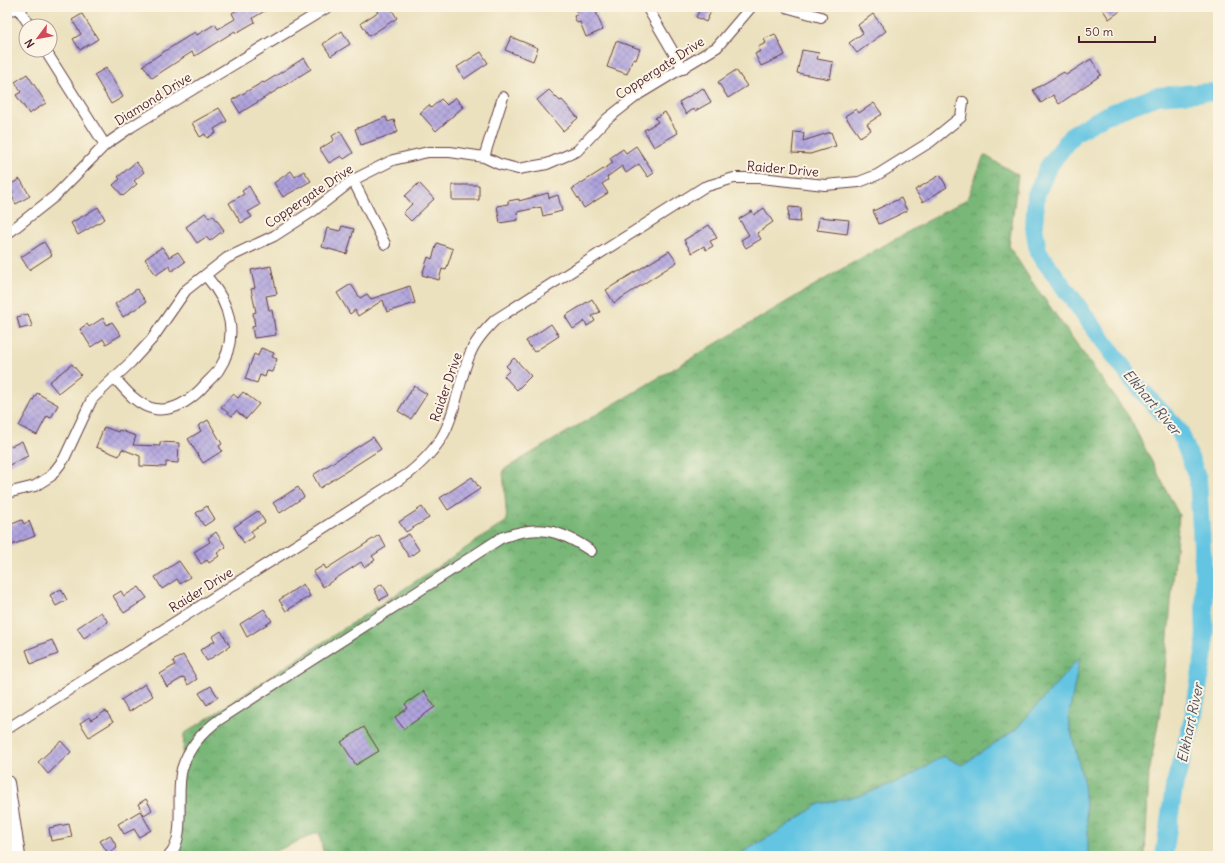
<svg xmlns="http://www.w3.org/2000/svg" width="1225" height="863" font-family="Delius,sans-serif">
<defs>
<pattern id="forest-crowns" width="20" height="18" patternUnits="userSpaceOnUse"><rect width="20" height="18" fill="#79b778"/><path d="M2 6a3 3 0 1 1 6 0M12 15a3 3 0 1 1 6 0" fill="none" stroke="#659463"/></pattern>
<pattern id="building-cross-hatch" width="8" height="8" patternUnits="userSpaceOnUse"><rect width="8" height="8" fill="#afa3de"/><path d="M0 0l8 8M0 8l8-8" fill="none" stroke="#9084b4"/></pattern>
</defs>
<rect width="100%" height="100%" fill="#fcf5e5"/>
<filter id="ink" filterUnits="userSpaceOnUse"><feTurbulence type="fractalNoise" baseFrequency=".025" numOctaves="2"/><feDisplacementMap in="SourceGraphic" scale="8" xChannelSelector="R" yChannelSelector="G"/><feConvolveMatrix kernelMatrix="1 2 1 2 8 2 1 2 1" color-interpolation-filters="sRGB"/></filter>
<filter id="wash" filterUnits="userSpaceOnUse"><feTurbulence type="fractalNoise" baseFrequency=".012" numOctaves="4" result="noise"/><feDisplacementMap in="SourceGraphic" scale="16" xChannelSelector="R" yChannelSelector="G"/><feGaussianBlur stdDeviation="0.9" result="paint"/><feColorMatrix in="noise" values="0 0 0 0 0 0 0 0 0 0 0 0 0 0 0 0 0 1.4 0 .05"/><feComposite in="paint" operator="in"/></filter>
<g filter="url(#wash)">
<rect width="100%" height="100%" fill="#ebe1be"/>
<!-- forest -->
<path fill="url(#forest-crowns)" stroke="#626b52" d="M984,155L1018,175L1009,246L1030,279L1129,417L1179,515L1162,702L1149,773L1145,856H324L319,832L265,856H177L184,734L507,521L503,470L847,266L967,199Z"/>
<!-- water -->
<path fill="#64c5e2" stroke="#577286" d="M1080,657L1068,719L1084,784L1088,832V856H746L743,852L784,828L819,804L860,796L909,777L943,756L962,765L1015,730Z"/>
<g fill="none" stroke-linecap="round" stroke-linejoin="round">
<!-- river -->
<path stroke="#64c5e2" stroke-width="18" d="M1164,856L1174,787L1193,719L1205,647L1203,563L1198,479L1180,432L1133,381L1038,252L1034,227L1036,195L1048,167L1073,134L1106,115L1157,96L1209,92L1218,94"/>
</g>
<g id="blocks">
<!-- building -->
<path fill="url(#building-cross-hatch)" d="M242,7H271L253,18L255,22L236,33L235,31L195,56L192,52L152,78L143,65L195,32L197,35L215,24L218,29L235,19L232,13Z
M375,7H390L397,18L369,36L361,23L378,12Z
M575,7H594L603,30L586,37L580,22L577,23L574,16L578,15Z
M701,7H713L706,22L696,17Z
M1101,7H1126L1109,19Z
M82,14L98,39L80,50L73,39L81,34L72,20Z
M873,14L886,31L857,53L849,43L863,33L858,25Z
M342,31L350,44L331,56L323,44Z
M775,34L785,55L761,66L755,54L760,51L758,47L766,43L764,39Z
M511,37L538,48L533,61L505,50Z
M616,41L640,49L636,60L633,59L627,74L607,67Z
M802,50L819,53L817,59L833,62L830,79L797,73Z
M481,52L488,63L464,79L457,67Z
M304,58L311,69L240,113L232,100L263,82L264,83Z
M1091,59L1101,75L1059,104L1053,95L1041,103L1033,90L1064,72L1066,75Z
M106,68L123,97L111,104L94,75Z
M736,70L747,86L728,98L718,82Z
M27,74L46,103L29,114L16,95L21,92L15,82Z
M703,88L711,102L695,111L694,109L686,114L679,102Z
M549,90L560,101L562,100L578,118L563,131L537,100Z
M455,97L463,107L436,131L420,113L429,105L431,108L441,99L447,105Z
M874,103L882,114L867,124L871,130L860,137L845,116L856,109L859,113Z
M219,108L227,121L214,129L216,133L207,138L205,134L200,137L192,123Z
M665,112L678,133L654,147L644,130L658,122L655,118Z
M386,117L388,122L394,120L398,132L361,145L355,129Z
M340,131L353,153L344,159L341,156L329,163L320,149L334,140L332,136Z
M794,132L804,133L803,141L831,132L836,146L810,154L792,153Z
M636,146L654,173L648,177L639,164L626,173L622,166L607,177L608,180L602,184L608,193L584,208L572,189L613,163L610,158L623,149L626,153Z
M136,162L144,172L134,181L137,184L123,196L113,185L120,179L118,177Z
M291,171L295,177L304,171L311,181L283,197L274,183Z
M940,175L947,187L923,202L915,190Z
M20,179L30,196L16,204L11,195L13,193L9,185Z
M419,183L434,199L411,221L403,213L412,204L405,196Z
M452,185H479V200H452Z
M249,186L260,205L248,212L252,217L241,223L229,203L244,194L242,191Z
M548,193L549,198L558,195L562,211L543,216L541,207L517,212L518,220L500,223L497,206L508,204V201L519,199V201Z
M901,198L907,211L879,224L873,211Z
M98,207L105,219L78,235L71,223Z
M789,207L801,208L800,222L788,221Z
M764,208L773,222L757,233L761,239L746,248L741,240L749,235L739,219L752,211L754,215Z
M205,213L209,218L213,215L224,230L210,241L206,237L197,243L186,227Z
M819,217L849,220L847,234L817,230Z
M709,225L717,238L710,241L713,246L706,250L704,246L692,253L684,240Z
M342,226L354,229L347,254L322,247L327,228L340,231Z
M44,242L52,255L29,270L21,257Z
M437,243L453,249L446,270L442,269L439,280L422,275L428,257L432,259Z
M162,247L169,257L178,252L185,262L172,271L169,266L156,275L145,259Z
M669,251L677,262L614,303L606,290Z
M271,266L277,294L266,296L269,310H272L276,335L254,338L252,327L255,326L253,313L256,312L251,289L255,288L251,270Z
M351,284L360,298L367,294L371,299L410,286L415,303L387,312L383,300L358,316L355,310L350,314L337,293Z
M137,289L146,302L123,317L115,304Z
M592,299L600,312L592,316L595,321L587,326L585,321L573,329L565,316Z
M28,314L32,326L20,329L17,317Z
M103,318L107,325L112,322L121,335L106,344L103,339L91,347L80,329L87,324L89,327Z
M551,324L559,336L534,352L526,341Z
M261,348L274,353L272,357L277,359L272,372L267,371L265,377L260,375L257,383L245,379L254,354L258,356Z
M514,358L531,376L517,390L504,376L510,370L506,366Z
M72,364L81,375L58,393L49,382Z
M414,386L427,394L411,419L398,411Z
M243,392L259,404L246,419L236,411L232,416L221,407L233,394L238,398Z
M37,393L58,405L51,418L47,416L37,435L19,426Z
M208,420L222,444L219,446L222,451L203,463L188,439L201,431L198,426Z
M104,427L118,432L119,430L136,436L133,445L160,446V442L179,443L178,463L166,462V467L140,466V456L122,449L119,456L96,447Z
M373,437L381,449L320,488L313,475Z
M22,441L28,456L7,466V448Z
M472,477L480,489L448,510L440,498Z
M298,487L304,497L280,513L273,503Z
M207,506L215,519L204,526L196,513Z
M422,507L429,518L406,532L399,522Z
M258,511L265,522L251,531L254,537L244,543L234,527Z
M22,520L24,524L29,521L35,536L7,547V526Z
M216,532L226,547L217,553L219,556L209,563L207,560L201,564L194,552L210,542L208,538Z
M409,534L419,550L409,557L398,540Z
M379,535L386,547L372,556L375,560L364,567L361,562L323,587L313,572L324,565L326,569Z
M179,561L190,577L180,584L177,579L162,589L155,577Z
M303,584L310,596L286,611L279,600Z
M382,584L389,595L380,600L374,589Z
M139,587L147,598L124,613L113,596L121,591L124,596Z
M61,589L67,600L56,606L50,595Z
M264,609L272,621L247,637L240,624Z
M101,612L108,622L84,638L77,628Z
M221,631L230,646L207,661L200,650L215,641L212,637Z
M52,640L58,654L31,664L26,650Z
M183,655L197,679L188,685L184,677L167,687L160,674L175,665L173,661Z
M145,684L153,696L129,712L121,700Z
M211,686L218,697L207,705L199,693Z
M424,691L435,707L404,729L395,717L408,708L405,704Z
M106,711L113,722L89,737L80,723L89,717L91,720Z
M364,727L379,751L356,765L341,742Z
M61,741L71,752L48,774L38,762Z
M146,799L152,810L144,815L138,804Z
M140,811L151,830L139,837L134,829L124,834L118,824Z
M69,824L72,837L51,841L49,828Z
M110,835L117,847L108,853L100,841Z"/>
</g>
</g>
<g filter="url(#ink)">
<use href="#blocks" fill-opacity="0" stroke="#623c41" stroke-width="1"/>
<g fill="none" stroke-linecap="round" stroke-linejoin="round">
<!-- street casing -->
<g stroke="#623c41" stroke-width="12">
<path id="street" d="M647,7L683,69
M786,7L821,17
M19,9L30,26
M7,11L23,7
M45,50L105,145
M484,157L503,97
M353,180L385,244
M7,234L55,196L105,145L131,127L328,7
M114,377C125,390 138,406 155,409C174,412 189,401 201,389C206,383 213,377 218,371C240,338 231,304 206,276
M7,493L35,486L51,476L64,459L92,399L131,362L152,339L186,290L227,258L274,236L313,211L353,180L393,160L428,152H450L484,157L499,164L518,169L547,164L577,151L607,119L639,94L717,47L751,7
M7,729L408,474C424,461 439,446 447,427C457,404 460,378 470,354C475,341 485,330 495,320L704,187L734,178H761L825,185L859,182L877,175L930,142L961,117L963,102
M169,856C187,838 175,793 182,769C188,748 202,732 220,719L501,538C538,524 559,529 591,551"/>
</g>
<!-- secondary casing -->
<g stroke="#623c41" stroke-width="16">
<path id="secondary" d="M7,783L18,856"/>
</g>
<!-- street -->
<use href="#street" stroke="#fff" stroke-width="10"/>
<!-- secondary -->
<use href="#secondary" stroke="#fff" stroke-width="14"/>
</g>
</g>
<g text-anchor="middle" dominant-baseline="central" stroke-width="4" stroke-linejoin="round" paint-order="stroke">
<!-- street labels -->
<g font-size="13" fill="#4a1f2b" stroke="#fcf5e5">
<text transform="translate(660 68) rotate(-33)">Coppergate Drive</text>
<text transform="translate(153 99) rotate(-32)">Diamond Drive</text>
<text transform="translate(783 169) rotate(5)">Raider Drive</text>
<text transform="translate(309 196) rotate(-34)">Coppergate Drive</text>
<text transform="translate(446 387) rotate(-71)">Raider Drive</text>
<text transform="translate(201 590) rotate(-32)">Raider Drive</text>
</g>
<!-- water labels -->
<g font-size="14" font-style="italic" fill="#525162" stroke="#fcf5e5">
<text transform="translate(1152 402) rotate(50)">Elkhart River</text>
<text transform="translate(1190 723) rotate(-78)">Elkhart River</text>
</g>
</g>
<!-- margin -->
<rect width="1225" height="863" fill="none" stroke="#fcf5e5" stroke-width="24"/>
<!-- north arrow -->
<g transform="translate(38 38) rotate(238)"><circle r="19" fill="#fcf5e5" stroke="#b59f9b"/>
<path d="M0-3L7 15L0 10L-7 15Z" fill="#d1495b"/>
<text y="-6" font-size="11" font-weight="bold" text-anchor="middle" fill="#4a1f2b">N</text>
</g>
<!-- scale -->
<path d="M1079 36v6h76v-6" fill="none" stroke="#4a1f2b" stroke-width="2"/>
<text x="1085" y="36" font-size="12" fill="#4a1f2b" stroke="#fcf5e5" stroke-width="3" paint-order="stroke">50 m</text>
</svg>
